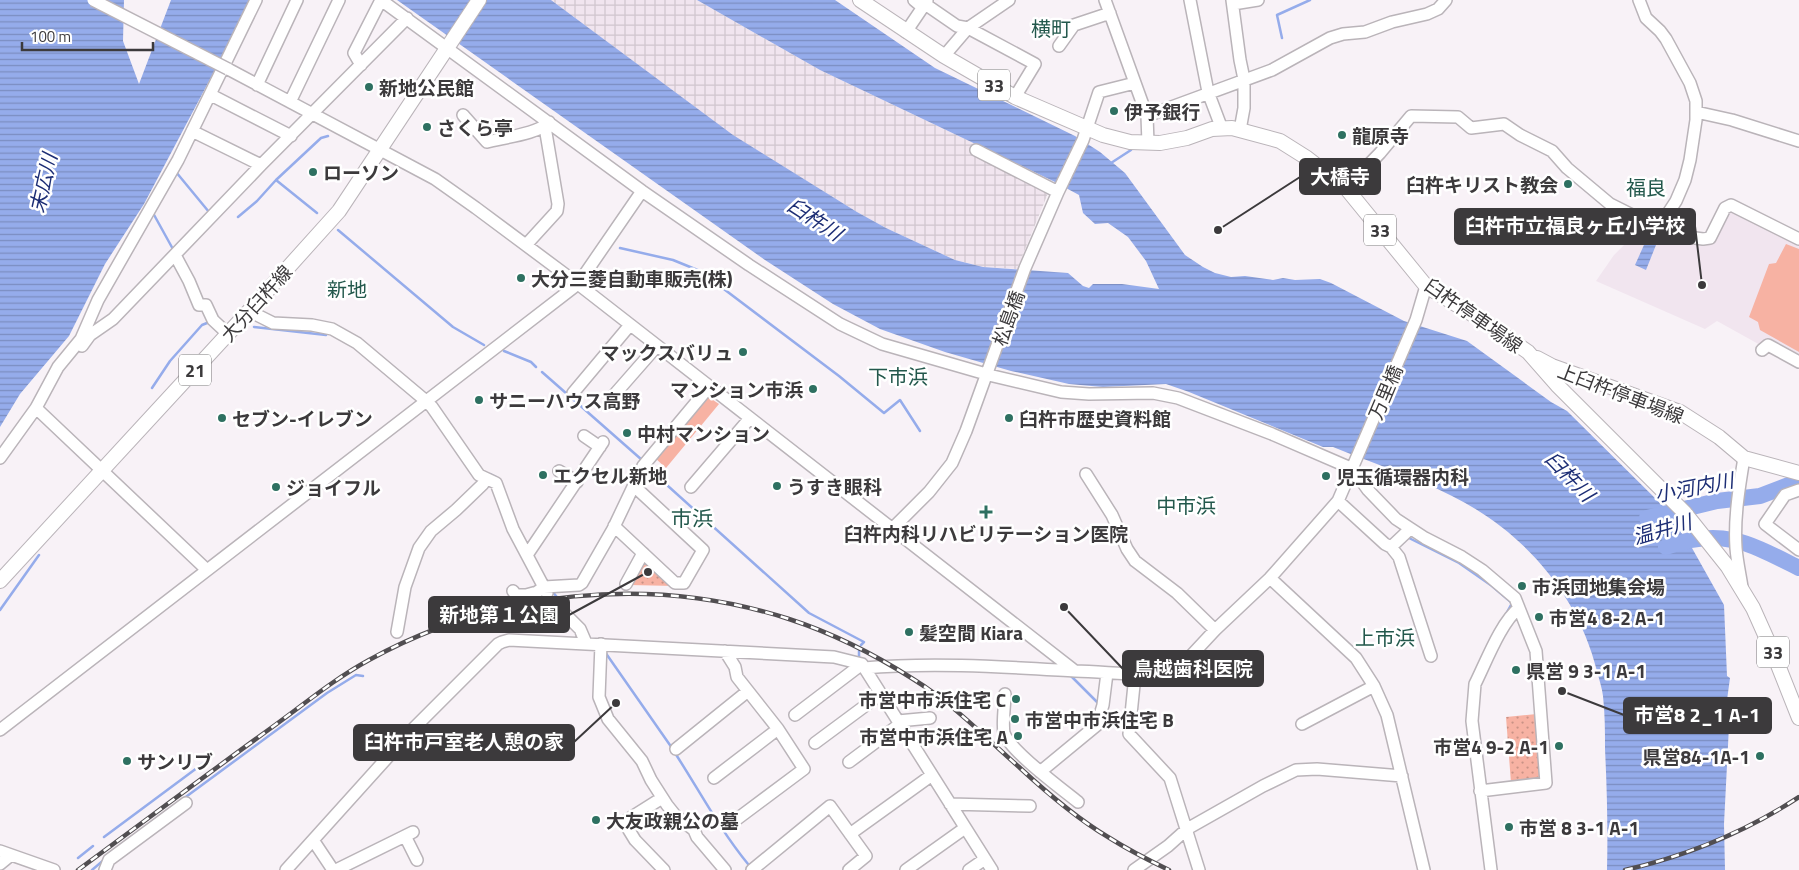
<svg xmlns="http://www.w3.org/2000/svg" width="1799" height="870" font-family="'Titillium Web','Noto Sans JP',sans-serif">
<defs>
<pattern id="industrial-grid" width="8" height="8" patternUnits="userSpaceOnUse" patternTransform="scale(1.25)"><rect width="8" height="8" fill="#f1e5ef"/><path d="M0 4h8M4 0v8" fill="none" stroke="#d0c5ce"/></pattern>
<pattern id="park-dots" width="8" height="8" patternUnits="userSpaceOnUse" patternTransform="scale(1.25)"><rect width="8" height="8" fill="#f7b2a3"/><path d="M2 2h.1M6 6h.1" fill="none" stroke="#c99286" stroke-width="1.8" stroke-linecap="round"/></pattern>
<pattern id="water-rules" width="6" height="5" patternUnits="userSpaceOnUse" patternTransform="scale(1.25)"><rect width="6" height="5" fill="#95aceb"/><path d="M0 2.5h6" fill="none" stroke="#7b8dc0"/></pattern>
</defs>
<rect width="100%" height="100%" fill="#f8f2f7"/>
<!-- built -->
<path fill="#f1e5ef" d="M1729,209L1799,241V357L1769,339L1762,346L1717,321L1705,329L1596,281L1614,255L1629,240L1642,223L1655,225L1704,246L1710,244Z"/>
<!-- industrial -->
<path fill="url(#industrial-grid)" d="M551,0H697L820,70L1053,181L1017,269L983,267L955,260L886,228L857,212L732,135Z"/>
<!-- park -->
<path fill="url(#park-dots)" d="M642,560H647L675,586L629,585Z
M1537,714L1543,778L1511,783L1506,717Z"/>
<!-- garden -->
<path fill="#f7b2a3" d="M1786,244L1799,249V352L1760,330L1758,322L1749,317L1769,264L1776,263Z
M707,396L719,404L666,468L655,458Z"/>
<!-- water -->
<path fill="url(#water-rules)" d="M0,0H124L123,41L139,84L171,0H252L144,204L105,264L69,336L20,394L0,427Z
M397,0H551L733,135L857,212L886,228L955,260L983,267L1068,273L1083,286L1089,288L1093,284H1122L1159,289L1146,261L1128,237L1108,223L1095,224L1083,213L1079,195L1053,181L820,70L697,0H835L935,68L1075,136L1100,152L1125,173L1185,255L1203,267L1215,273L1231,277L1245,276L1273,280L1283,278L1295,280L1320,279L1331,283L1404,321L1467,341L1551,402L1567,411L1663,506L1692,548L1724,605L1727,676L1730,678L1727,700L1730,706L1724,824L1725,870H1607C1608,830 1607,790 1605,749C1605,732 1605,714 1603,696C1602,688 1599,679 1597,671C1578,594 1523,531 1452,496C1414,477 1373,463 1333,447H1323L1189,392L1166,384L1103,387L1069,384L1011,371L945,352L880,329L833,304L765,260Z
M1648,236L1658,240L1646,270L1635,265Z"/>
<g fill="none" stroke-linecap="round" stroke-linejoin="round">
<!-- stream -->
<path stroke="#95aceb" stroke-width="2.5" d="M1282,38L1277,15L1310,0
M1111,163L1131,150
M176,172L209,212
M276,180L317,213
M153,213L174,251
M238,217L257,201L276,180L321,138L328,136
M338,230L453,327L484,345
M620,248L673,260L700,271L839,376L884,413L900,400L920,431
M254,327L326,335
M504,351L531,362L536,367
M542,372L642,460
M152,388L170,361L202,325L207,323
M648,468L809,613L864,642L861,645
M490,474L496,477
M1409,538L1459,563L1492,586L1512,603L1505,616
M552,591L560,601
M0,610L39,555
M859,651V657
M605,652L672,748
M1071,676L1098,703
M1106,713L1117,726
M1479,735L1482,756
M675,753C699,790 720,830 748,864
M183,799L327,693L356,675L363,676
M104,837L205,762
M78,858L93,846
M92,870L105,859"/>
<!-- river -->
<path stroke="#95aceb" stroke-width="16" d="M1647,518L1717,501L1760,496L1799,481
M1666,547C1723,527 1749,543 1799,568"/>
<!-- minor casing -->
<g stroke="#bab4b9" stroke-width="14">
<path id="minor" d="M381,0L642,191L749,265L840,324L882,344L993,376L1061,392L1089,394L1153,393L1178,398L1272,434L1353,469L1368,490L1396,519L1425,538L1462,557L1482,570L1515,598L1536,651L1546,783L1480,791
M914,0L920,5L925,4L957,26L968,28L1035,64L1015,97
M1105,0L1147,116L1148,143
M1190,0L1208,92L1222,129
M1232,0L1240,60L1244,79V108L1240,130
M1639,0L1646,18L1660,31L1666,39L1690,83L1696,101V120L1690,160L1685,180L1676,201L1661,224
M1233,4L1258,0
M906,32L927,1
M1059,46L1074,25L1110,13
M944,56L968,28L1009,0
M361,65L354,53L381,0
M228,69L435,179L476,208L578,284L1075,671
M257,85L297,0
M211,95L291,136
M290,102L339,0
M1696,112L1732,120L1799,141
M463,115L487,142C502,138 541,133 549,122
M1147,116L1272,70L1330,38L1343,34L1365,32L1392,22L1427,14L1438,9L1446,0
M192,131L261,165
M976,150L1058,192
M1346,188L1380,153L1411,116L1458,117L1471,128L1504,124L1520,135L1552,151L1567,168L1610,204L1634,216L1661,224L1688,237L1703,239L1710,238L1725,208L1731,205L1799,239
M526,245L557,211L558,204L545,127
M175,255L189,281L199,305H206L213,320L228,334
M249,311L273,323L312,325L332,329L357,343L426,401L432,407L479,475L496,483L513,529L547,593
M82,346L90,335L113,319L261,165L407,18
M1762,350L1768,345L1799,362
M573,393L630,325
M614,395L657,346
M36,408L207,570
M584,436L600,447
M0,458L36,408L58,367L81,339L98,300L178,160L256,0
M559,471L577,482
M1086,474L1112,515L1127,549L1135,561L1177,593L1215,630
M691,487L750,418
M1799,490L1785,495L1765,524L1799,550
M1338,501L1385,544L1391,547L1399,557L1431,656
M614,526L675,583H684L703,550L634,486
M892,529L929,492L952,463L966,431L1025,268L1058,192L1083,140L1099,92L1135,83
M1391,547L1410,529
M527,555L603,442
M1270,578L1356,658L1374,686L1387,715L1424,870
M626,584L643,553
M1742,587C1740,574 1737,561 1736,548C1734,518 1739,488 1744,458
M513,591L516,595H526L537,592L544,587L579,585L582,583L613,529L643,466L709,387
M555,604L580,629L586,643
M397,632L405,587L419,548L431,531L456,510L483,484L485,479
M601,644L599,697L608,719L642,761L651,780L667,805L675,815L694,830L697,837L725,870
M725,651L735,667L737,677L778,729L804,769L733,822
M864,668C934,662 1005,667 1075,671C1108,672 1141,676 1174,674L1215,630L1270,578L1338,501L1416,320L1426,286
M1135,675L1129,734L1170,778L1199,870
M1005,694C1005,704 1002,723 1004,733C1010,751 1062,789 1078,802
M795,715L862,664
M898,721L930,718
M1302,724L1374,686
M0,730L578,284L642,191
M815,743L881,694
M676,749L748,691
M849,762L900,724
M1040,772L1097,725L1103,705L1107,673
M714,778L778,729
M662,798L624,822L635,840L664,870
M950,804L1030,806
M850,834L932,775
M405,836L417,860
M313,840L333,870
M0,851L54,870
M0,864L11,855
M105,870L109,860L186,803
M286,870L414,728L498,644L502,642L509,640L834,657L862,664L992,870
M336,870L413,832
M752,870L830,806L866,856L849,870
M906,870L965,828
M969,870L985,859
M1134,870L1168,846L1187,829L1263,786L1296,770L1317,769L1402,776
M1491,870L1472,721L1475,684C1486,662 1501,622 1519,608"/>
</g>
<!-- major casing -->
<g stroke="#bab4b9" stroke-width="16">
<path id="major" d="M860,0L944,56L1015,97L1103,135L1130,142L1160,143L1187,138L1212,129L1232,128L1280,141L1307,158L1346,188L1426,286L1488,324L1528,352L1557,385L1685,513L1728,567L1753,608L1774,655L1799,718
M1537,358L1552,366L1680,412L1719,437L1744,458L1799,473
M0,581L249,311L339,211L479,0"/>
</g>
<!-- minor -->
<use href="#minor" stroke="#fff" stroke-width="11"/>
<!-- major -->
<use href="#major" stroke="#fff" stroke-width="14"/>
<!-- rail casing -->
<g stroke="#514e51" stroke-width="4.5">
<path id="rail" d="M78,870C142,823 206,775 271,728C303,705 334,679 369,660C496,590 650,574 789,619C832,633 874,654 913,679C952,703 985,737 1019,767C1046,792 1076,818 1108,837C1127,849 1148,860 1169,870
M1625,870C1686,856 1747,831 1799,797"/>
</g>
<!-- rail -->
<use href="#rail" stroke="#fff" stroke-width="2.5" stroke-dasharray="8" stroke-linecap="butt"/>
<!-- minor-bridge casing -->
<g stroke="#bab4b9" stroke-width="14" stroke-linecap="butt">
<path id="minor-bridge" d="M93,0L228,69"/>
</g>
<!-- minor-bridge -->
<use href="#minor-bridge" stroke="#fff" stroke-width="11"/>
</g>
<!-- markers -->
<g fill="#2e7061" stroke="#fff" stroke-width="2">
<circle cx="369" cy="87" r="5"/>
<circle cx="1114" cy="111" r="5"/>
<circle cx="427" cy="127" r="5"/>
<circle cx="1342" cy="135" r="5"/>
<circle cx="313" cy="172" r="5"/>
<circle cx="1568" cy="184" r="5"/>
<circle cx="521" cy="278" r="5"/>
<circle cx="743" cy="352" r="5"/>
<circle cx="813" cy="389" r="5"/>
<circle cx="479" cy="400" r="5"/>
<circle cx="222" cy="418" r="5"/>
<circle cx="1009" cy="418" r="5"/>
<circle cx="627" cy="433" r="5"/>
<circle cx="543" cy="475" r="5"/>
<circle cx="1326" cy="476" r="5"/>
<circle cx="777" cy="486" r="5"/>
<circle cx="276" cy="487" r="5"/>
<path d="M983.5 504.5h5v5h5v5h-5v5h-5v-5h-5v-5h5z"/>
<circle cx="1522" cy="586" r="5"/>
<circle cx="1539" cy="617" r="5"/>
<circle cx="909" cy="632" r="5"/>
<circle cx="1516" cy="670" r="5"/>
<circle cx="1016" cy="699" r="5"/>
<circle cx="1015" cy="719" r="5"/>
<circle cx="1018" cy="736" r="5"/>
<circle cx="1559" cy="746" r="5"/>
<circle cx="1760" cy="756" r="5"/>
<circle cx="127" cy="761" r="5"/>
<circle cx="596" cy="820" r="5"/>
<circle cx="1509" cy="827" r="5"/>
</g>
<g text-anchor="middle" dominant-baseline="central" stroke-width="5" stroke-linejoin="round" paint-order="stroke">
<!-- shield labels -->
<g fill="#fff" stroke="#767576" stroke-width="1">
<rect x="978" y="69.5" width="32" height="31" rx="4"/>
<rect x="1364" y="214.5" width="32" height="31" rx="4"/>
<rect x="179" y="354.5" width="32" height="31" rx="4"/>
<rect x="1757" y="636.5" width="32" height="31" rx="4"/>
</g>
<g font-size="18" font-weight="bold" fill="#3c3a3c">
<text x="994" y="85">33</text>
<text x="1380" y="230">33</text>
<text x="195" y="370">21</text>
<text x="1773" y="652">33</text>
</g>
<!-- poi labels -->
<g font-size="19" font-weight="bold" fill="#3c3a3c" stroke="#fff" text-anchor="start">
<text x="379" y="87">新地公民館</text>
<text x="1124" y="111">伊予銀行</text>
<text x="437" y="127">さくら亭</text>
<text x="1352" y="135">龍原寺</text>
<text x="323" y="172">ローソン</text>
<text x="1558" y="184" text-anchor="end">臼杵キリスト教会</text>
<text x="531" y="278">大分三菱自動車販売(株)</text>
<text x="733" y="352" text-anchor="end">マックスバリュ</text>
<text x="803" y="389" text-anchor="end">マンション市浜</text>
<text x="489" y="400">サニーハウス高野</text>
<text x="232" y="418">セブン-イレブン</text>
<text x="1019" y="418">臼杵市歴史資料館</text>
<text x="637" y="433">中村マンション</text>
<text x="553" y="475">エクセル新地</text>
<text x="1336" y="476">児玉循環器内科</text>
<text x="787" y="486">うすき眼科</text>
<text x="286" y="487">ジョイフル</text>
<text x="986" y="533" text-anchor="middle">臼杵内科リハビリテーション医院</text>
<text x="1532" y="586">市浜団地集会場</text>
<text x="1549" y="617">市営4 8-2 A-1</text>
<text x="919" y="632">髪空間 Kiara</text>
<text x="1526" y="670">県営 9 3-1 A-1</text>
<text x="1006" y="699" text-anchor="end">市営中市浜住宅 C</text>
<text x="1025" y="719">市営中市浜住宅 B</text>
<text x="1008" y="736" text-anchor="end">市営中市浜住宅 A</text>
<text x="1549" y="746" text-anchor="end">市営4 9-2 A-1</text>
<text x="1750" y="756" text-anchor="end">県営84-1A-1</text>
<text x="137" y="761">サンリブ</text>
<text x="606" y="820">大友政親公の墓</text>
<text x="1519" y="827">市営 8 3-1 A-1</text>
</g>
<!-- street labels -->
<g font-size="19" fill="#3c3a3c" stroke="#fff">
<text transform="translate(256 303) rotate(-48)">大分臼杵線</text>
<text transform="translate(1474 315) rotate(35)">臼杵停車場線</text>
<text transform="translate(1008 318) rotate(-70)">松島橋</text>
<text transform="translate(1385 392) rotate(-67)">万里橋</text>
<text transform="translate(1621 393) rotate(21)">上臼杵停車場線</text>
</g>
<!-- neighbourhood labels -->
<g font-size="20" fill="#23584c" stroke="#fff">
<text x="1051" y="28">横町</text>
<text x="1646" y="187">福良</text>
<text x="347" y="289">新地</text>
<text x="898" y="376">下市浜</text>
<text x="1186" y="505">中市浜</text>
<text x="1385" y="637">上市浜</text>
</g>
<!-- water labels -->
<g font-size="20" font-style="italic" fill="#1d2e75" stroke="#fff">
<text transform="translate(43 183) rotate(-77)">末広川</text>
<text transform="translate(815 219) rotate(33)">臼杵川</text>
<text transform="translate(1570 476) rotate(46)">臼杵川</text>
<text transform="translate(1694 487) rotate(-11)">小河内川</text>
<text transform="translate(1662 529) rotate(-16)">温井川</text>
</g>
<!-- quarter labels -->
<g font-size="21" fill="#23584c" stroke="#fff">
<text x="692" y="518">市浜</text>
</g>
</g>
<!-- callouts -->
<path fill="none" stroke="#3c3a3c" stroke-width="2" d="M1218 230L1300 177M1702 285L1695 226M648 572L569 615M1064 607L1123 669M1562 691L1624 715M616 703L574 742"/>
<g fill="#3c3a3c" stroke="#fff" stroke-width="2">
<circle cx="1218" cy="230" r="5"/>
<circle cx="1702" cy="285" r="5"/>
<circle cx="648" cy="572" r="5"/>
<circle cx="1064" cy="607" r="5"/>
<circle cx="1562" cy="691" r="5"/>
<circle cx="616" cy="703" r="5"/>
</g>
<g fill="#3c3a3c" stroke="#3c3a3c" stroke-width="2">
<rect x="1300" y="159" width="80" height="35" rx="5"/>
<rect x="1455" y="209" width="240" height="35" rx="5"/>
<rect x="429" y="597" width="140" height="35" rx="5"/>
<rect x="1123" y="651" width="140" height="35" rx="5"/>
<rect x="1624" y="698" width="147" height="35" rx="5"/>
<rect x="354" y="725" width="220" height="35" rx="5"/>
</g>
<g font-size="20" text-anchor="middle" font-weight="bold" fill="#fff">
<text x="1340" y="184">大橋寺</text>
<text x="1575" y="233">臼杵市立福良ヶ丘小学校</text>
<text x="499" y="622">新地第１公園</text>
<text x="1193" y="676">鳥越歯科医院</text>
<text x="1697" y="722">市営8 2_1 A-1</text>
<text x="464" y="749">臼杵市戸室老人憩の家</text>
</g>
<!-- scale -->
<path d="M22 42v8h131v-8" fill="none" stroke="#3c3a3c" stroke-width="2.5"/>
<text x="30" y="42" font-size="15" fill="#3c3a3c" stroke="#ffffff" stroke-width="4" paint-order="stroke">100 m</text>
</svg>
